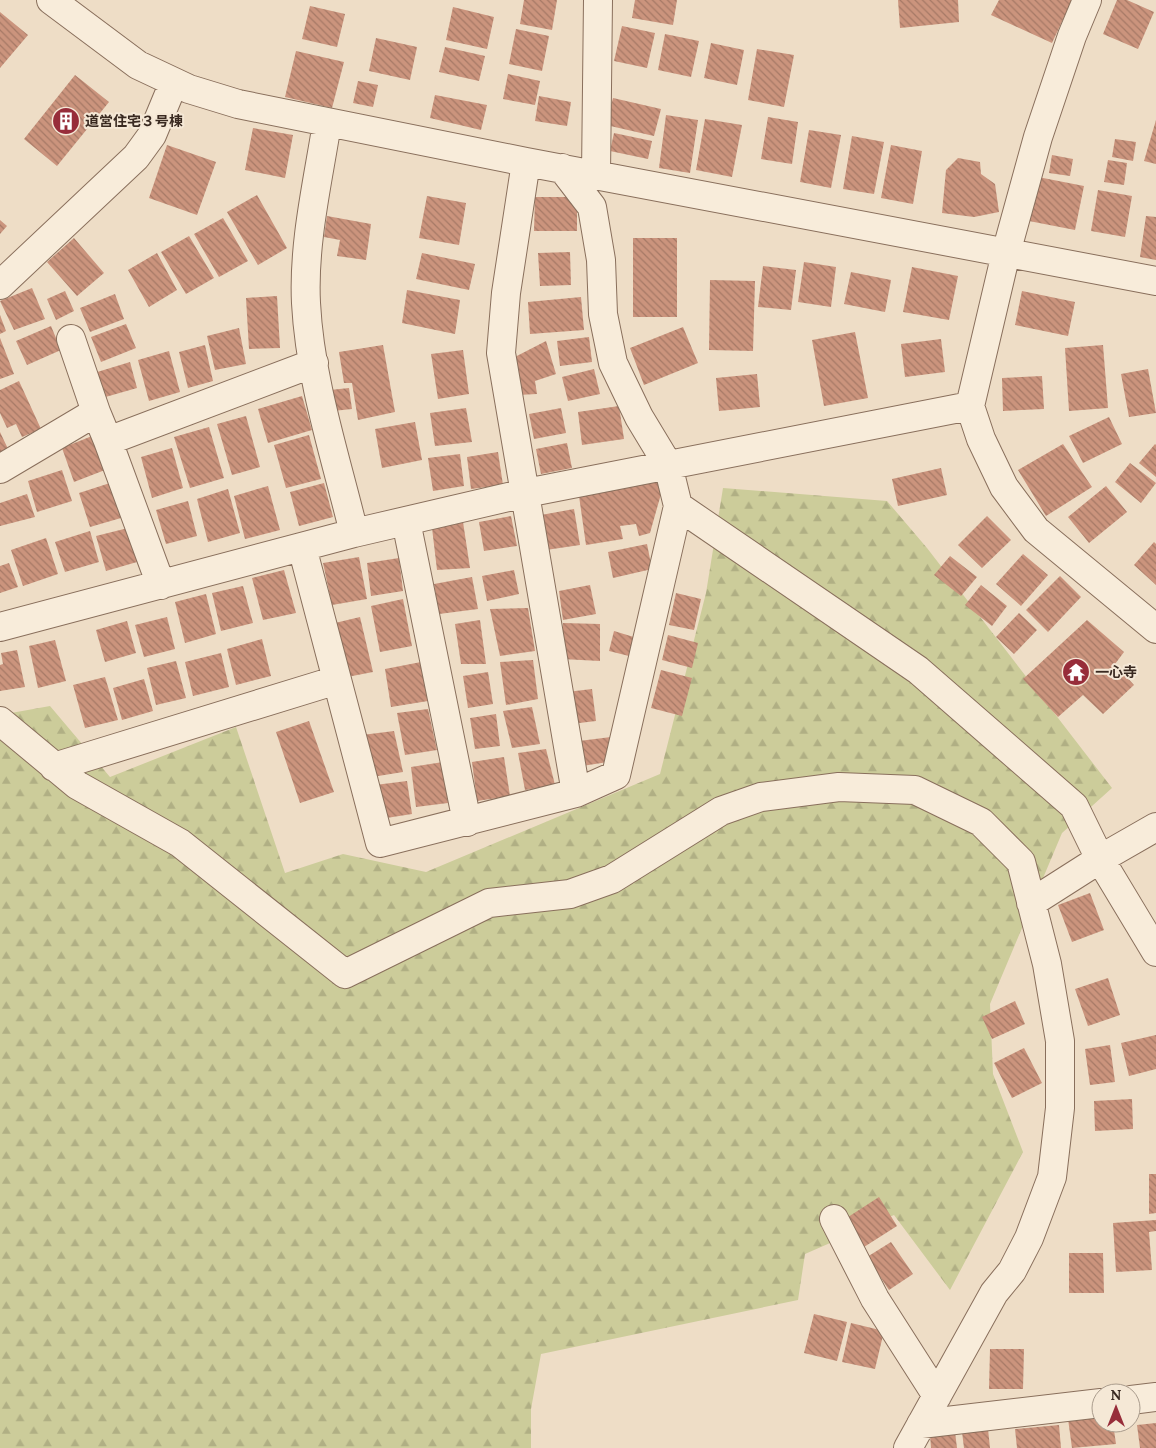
<svg xmlns="http://www.w3.org/2000/svg" width="1156" height="1448" font-family="Lora,'Noto Sans JP',serif">
<defs>
<pattern id="forest-firs" width="22" height="20" patternUnits="userSpaceOnUse" patternTransform="scale(1.25)"><rect width="22" height="20" fill="#cccc9a"/><path d="M5 1l3.5 6h-7zM16 11l3.5 6h-7z" fill="#b0af84"/></pattern>
<pattern id="building-back-hatch" width="6" height="6" patternUnits="userSpaceOnUse" patternTransform="scale(1.25)"><rect width="6" height="6" fill="#cb947d"/><path d="M-1 5l2 2M0 0l6 6M5-1l2 2" fill="none" stroke="#a67966"/></pattern>
</defs>
<rect width="100%" height="100%" fill="#eeddc6"/>
<!-- forest -->
<path fill="url(#forest-firs)" d="M723,488L887,501L927,548L1112,788L1062,833L990,1004L993,1074L1023,1152L950,1290L894,1215L805,1254L798,1300L541,1354L531,1409V1448H0V715L50,706L110,777L236,727L285,873L343,854L426,872L660,774L706,593Z"/>
<!-- building -->
<path fill="url(#building-back-hatch)" d="M524,0H557L552,30L520,24Z
M635,0H677L673,25L632,18Z
M898,0H958L959,22L900,28Z
M999,0H1072L1052,43L991,15Z
M1117,0H1127L1154,12L1138,49L1103,34Z
M310,6L345,14L337,47L302,39Z
M453,7L494,17L487,49L446,40Z
M0,12L28,35L0,68Z
M622,26L655,33L647,68L614,61Z
M516,29L549,36L542,71L509,64Z
M665,34L699,41L691,77L658,70Z
M376,38L417,47L410,80L369,71Z
M711,43L744,50L737,85L704,78Z
M445,47L485,56L479,81L439,72Z
M757,49L794,55L784,107L748,100Z
M296,51L344,62L332,108L285,97Z
M508,74L540,81L535,105L503,99Z
M75,75L109,102L57,166L24,139Z
M358,81L378,85L373,107L353,103Z
M435,95L487,105L481,130L430,118Z
M539,96L571,102L567,126L535,121Z
M613,98L661,109L654,136L606,125Z
M666,115L698,120L690,173L659,168Z
M768,117L798,122L792,164L761,159Z
M705,119L742,125L732,177L696,170Z
M1156,120V164L1144,161Z
M253,128L293,135L285,178L245,170Z
M809,130L841,135L831,188L800,182Z
M614,133L652,141L648,159L610,151Z
M852,136L884,142L874,194L843,189Z
M1115,139L1136,142L1133,161L1112,157Z
M167,145L216,162L197,215L149,198Z
M891,145L922,151L913,204L881,198Z
M1052,155L1073,159L1070,176L1049,173Z
M958,158L980,162L981,174L995,184L999,212L974,217L942,213L946,170Z
M1108,160L1127,163L1124,185L1104,182Z
M1038,177L1084,186L1075,230L1029,221Z
M1098,190L1132,196L1125,237L1091,231Z
M257,195L287,248L258,265L227,212Z
M427,196L466,203L459,245L419,238Z
M535,197H577V231H534Z
M327,216L371,224L366,260L337,256L340,240L324,237Z
M1146,216L1156,217V260L1140,257Z
M223,218L248,261L219,277L194,234Z
M0,220L7,226L0,234Z
M189,236L214,278L186,294L161,252Z
M74,238L104,273L77,296L47,262Z
M633,238H677V317H633Z
M570,252L571,285L540,286L538,253Z
M157,253L177,290L149,307L128,270Z
M422,253L475,264L469,290L416,279Z
M804,262L836,267L831,307L798,302Z
M763,266L796,270L791,310L758,307Z
M912,267L958,276L949,320L903,312Z
M851,272L891,280L885,312L844,304Z
M710,280L755,281L753,351L709,350Z
M32,288L45,319L14,330L0,301Z
M407,290L460,300L455,334L402,323Z
M65,291L74,311L56,320L47,299Z
M1022,291L1075,302L1068,336L1015,325Z
M115,294L124,319L90,332L80,308Z
M277,296L280,348L249,349L246,298Z
M581,297L584,330L530,334L528,302Z
M0,315L6,331L0,334Z
M126,324L136,348L101,362L91,337Z
M51,326L61,350L27,365L16,341Z
M683,327L698,363L644,385L630,348Z
M239,328L246,364L215,370L207,336Z
M855,332L868,398L824,406L812,340Z
M589,337L592,362L560,366L557,341Z
M0,338L14,374L0,379Z
M941,339L945,372L905,377L901,344Z
M546,341L556,374L535,381L537,394L518,395L511,359Z
M205,345L213,381L188,388L179,352Z
M383,345L395,412L358,420L352,383H344L339,352Z
M1103,345L1108,408L1069,411L1065,348Z
M463,350L469,394L438,399L431,354Z
M169,351L180,392L149,401L138,360Z
M130,362L137,388L102,398L94,373Z
M594,369L600,394L568,401L562,377Z
M1148,369L1156,413L1129,417L1121,374Z
M757,374L760,407L719,411L716,378Z
M1042,376L1044,409L1003,411L1002,378Z
M19,381L41,429L22,437L16,424L7,428L0,413V390Z
M349,388L352,409L333,411L330,390Z
M302,396L312,430L268,443L258,409Z
M619,406L624,439L582,445L578,412Z
M466,408L472,442L435,446L430,413Z
M561,408L566,433L534,439L529,414Z
M246,416L260,467L232,475L217,424Z
M1109,417L1122,444L1083,463L1069,436Z
M415,422L422,460L382,468L375,429Z
M209,427L224,478L190,488L174,437Z
M0,432L9,451L0,455Z
M309,435L321,479L286,488L274,445Z
M92,436L105,470L74,482L62,448Z
M567,443L572,468L541,474L536,449Z
M1063,444L1092,487L1046,516L1018,470Z
M1155,444L1156,445V477L1139,463Z
M172,448L183,488L152,498L141,457Z
M498,452L503,485L471,489L467,457Z
M460,454L464,486L433,491L428,458Z
M1130,463L1156,483L1141,503L1115,482Z
M941,468L947,495L898,506L892,479Z
M62,470L72,501L37,512L28,481Z
M657,481L661,494L650,533L639,536L636,524L620,526L623,539L586,545L579,496Z
M110,483L121,518L90,527L79,493Z
M324,483L333,517L299,526L290,492Z
M268,486L280,530L245,539L234,496Z
M1106,486L1127,512L1089,543L1068,517Z
M228,489L240,533L208,542L197,499Z
M27,494L35,517L0,526V503Z
M188,501L197,536L166,544L156,510Z
M574,509L580,545L546,550L541,515Z
M511,516L517,546L484,551L479,522Z
M987,516L1011,540L982,568L958,545Z
M463,522L470,568L437,570L432,528Z
M128,528L137,562L106,571L96,536Z
M90,531L99,562L65,572L55,542Z
M46,538L58,574L23,586L11,550Z
M1154,542L1156,544V585L1134,565Z
M647,544L652,569L613,578L608,552Z
M1023,554L1048,575L1021,606L996,584Z
M950,556L977,577L961,596L934,575Z
M359,557L367,599L332,605L323,563Z
M399,558L403,591L371,596L367,563Z
M9,563L18,587L0,593V566Z
M284,570L296,613L263,620L252,578Z
M514,570L519,594L487,601L482,576Z
M1060,576L1081,597L1048,632L1026,610Z
M472,577L478,609L439,614L434,584Z
M590,585L596,614L563,620L559,591Z
M981,585L1007,606L992,626L965,605Z
M243,586L253,623L221,631L212,593Z
M676,593L701,599L694,630L669,625Z
M206,594L216,634L185,643L175,602Z
M403,599L412,646L380,652L371,606Z
M528,608L535,651L500,656L490,609Z
M1019,613L1037,630L1014,654L996,637Z
M167,617L175,649L144,657L135,625Z
M360,617L373,672L347,677L335,623Z
M480,620L486,664H461L455,624Z
M1087,620L1124,652L1115,664L1134,685L1103,714L1083,695L1058,717L1023,679Z
M127,621L136,653L105,662L96,630Z
M563,623L600,624V661L562,659Z
M614,631L637,638L633,657L609,651Z
M668,635L698,643L692,668L662,660Z
M262,639L271,676L236,685L227,649Z
M55,640L66,681L38,688L29,646Z
M17,650L25,687L0,691V665L3,664L1,653Z
M221,653L229,687L193,696L185,662Z
M533,660L538,699L506,705L500,662Z
M176,661L186,698L156,705L147,668Z
M421,662L428,701L391,707L385,669Z
M661,670L692,678L682,716L651,708Z
M488,672L493,704L468,708L463,676Z
M105,677L118,720L85,728L73,685Z
M144,679L153,711L122,720L113,688Z
M592,689L596,721L571,724L567,692Z
M532,707L540,744L512,748L503,711Z
M428,709L437,750L405,755L397,713Z
M496,714L500,746L475,749L470,718Z
M309,721L334,792L300,803L276,732Z
M394,731L403,772L372,777L362,735Z
M611,737L608,762L582,766L579,741Z
M546,749L555,785L525,790L518,753Z
M504,757L510,796L477,801L472,762Z
M443,762L448,803L416,807L411,767Z
M407,781L412,814L380,819L375,785Z
M1090,893L1104,930L1072,942L1058,905Z
M1108,978L1120,1015L1088,1026L1075,989Z
M1015,1001L1025,1024L992,1039L982,1017Z
M1156,1035V1069L1129,1076L1121,1043Z
M1110,1045L1115,1082L1090,1085L1085,1049Z
M1024,1048L1042,1083L1012,1098L994,1063Z
M1132,1099L1133,1129L1095,1131L1094,1101Z
M1149,1174H1156V1213L1149,1214Z
M879,1197L897,1226L864,1247L845,1219Z
M1156,1220V1231L1149,1232L1152,1270L1116,1272L1113,1223Z
M891,1242L913,1274L889,1290L867,1257Z
M1069,1253H1103L1104,1293H1069Z
M814,1314L847,1322L837,1361L804,1353Z
M851,1323L884,1331L875,1369L842,1362Z
M990,1349H1024L1023,1389H989Z
M1101,1415V1423H1113L1116,1444L1072,1448L1068,1419Z
M1156,1423V1448H1140L1137,1425Z
M1059,1425L1061,1448H1017L1015,1429Z
M988,1429L990,1448H964L962,1432Z
M955,1432L957,1448H931L930,1434Z"/>
<g fill="none" stroke-linecap="round" stroke-linejoin="round">
<!-- minor casing -->
<g stroke="#896f5c" stroke-width="30">
<path id="minor" d="M51,0L138,65L189,89L238,104L526,162L1156,281
M1087,0L1072,36L1038,137L1006,253L970,406L981,439L1004,487L1036,530L1156,629
M327,123C318,181 303,243 306,303C310,381 336,458 354,533
M526,162L506,293L501,353L576,793
M596,174L598,0
M0,285L136,157L152,135L174,82
M71,339L96,412
M108,441L161,585
M0,469L96,412L108,441L314,363
M678,506L918,670L1074,806L1100,859L1156,952
M406,521L467,822
M302,547L380,843L576,793L616,775L678,506L668,465L639,417L613,363L603,314L601,260L592,207L562,168
M0,627L354,533L526,493L970,406
M0,721L77,785L180,843L345,974L489,903L570,894L612,879L721,811L761,797L839,787L915,790L981,822L1021,862L1047,964L1060,1041V1108L1052,1177L1029,1238L1012,1271L994,1293L908,1448
M54,767L337,680
M1031,903L1100,859L1156,827
M834,1219L875,1299L937,1396
M1131,1400L1156,1397
M921,1424L1101,1403"/>
</g>
<!-- minor -->
<use href="#minor" stroke="#f8ecda" stroke-width="28"/>
</g>
<!-- icons -->
<defs>
<g id="building-disc" transform="scale(1.4375)"><circle r="9.5" fill="#972d3a" stroke="#f5e8d6"/><path d="M-4-6H4V6H1V3H-1V6H-4ZM-2.5-4.3h1.7v1.8h-1.7ZM.8-4.3h1.7v1.8H.8ZM-2.5-1h1.7V.8h-1.7ZM.8-1h1.7V.8H.8Z" fill="#fff"/></g>
<g id="temple-disc" transform="scale(1.4375)"><circle r="9.5" fill="#972d3a" stroke="#f5e8d6"/><path d="M0-6L5-2H3V0L6.5 2.5H4V6H1.5V3h-3V6H-4V2.5H-6.5L-3 0V-2H-5Z" fill="#fff"/></g>
</defs>
<g fill-rule="evenodd">
<use href="#building-disc" x="66" y="121"/>
<use href="#temple-disc" x="1076" y="672"/>
</g>
<g text-anchor="middle" dominant-baseline="central" stroke-width="4" stroke-linejoin="round" paint-order="stroke">
<!-- poi labels -->
<g font-size="14" font-weight="bold" fill="#392920" stroke="#f5e8d6" text-anchor="start">
<text x="85" y="121">道営住宅３号棟</text>
<text x="1095" y="672">一心寺</text>
</g>
</g>
<!-- north arrow -->
<g transform="translate(1116 1408)"><circle r="24" fill="#f5e8d6" stroke="#aa9c8d"/>
<path d="M0-4L9 19L0 12L-9 19Z" fill="#972d3a"/>
<text y="-8" font-size="14" font-weight="bold" text-anchor="middle" fill="#392920">N</text>
</g>
</svg>
